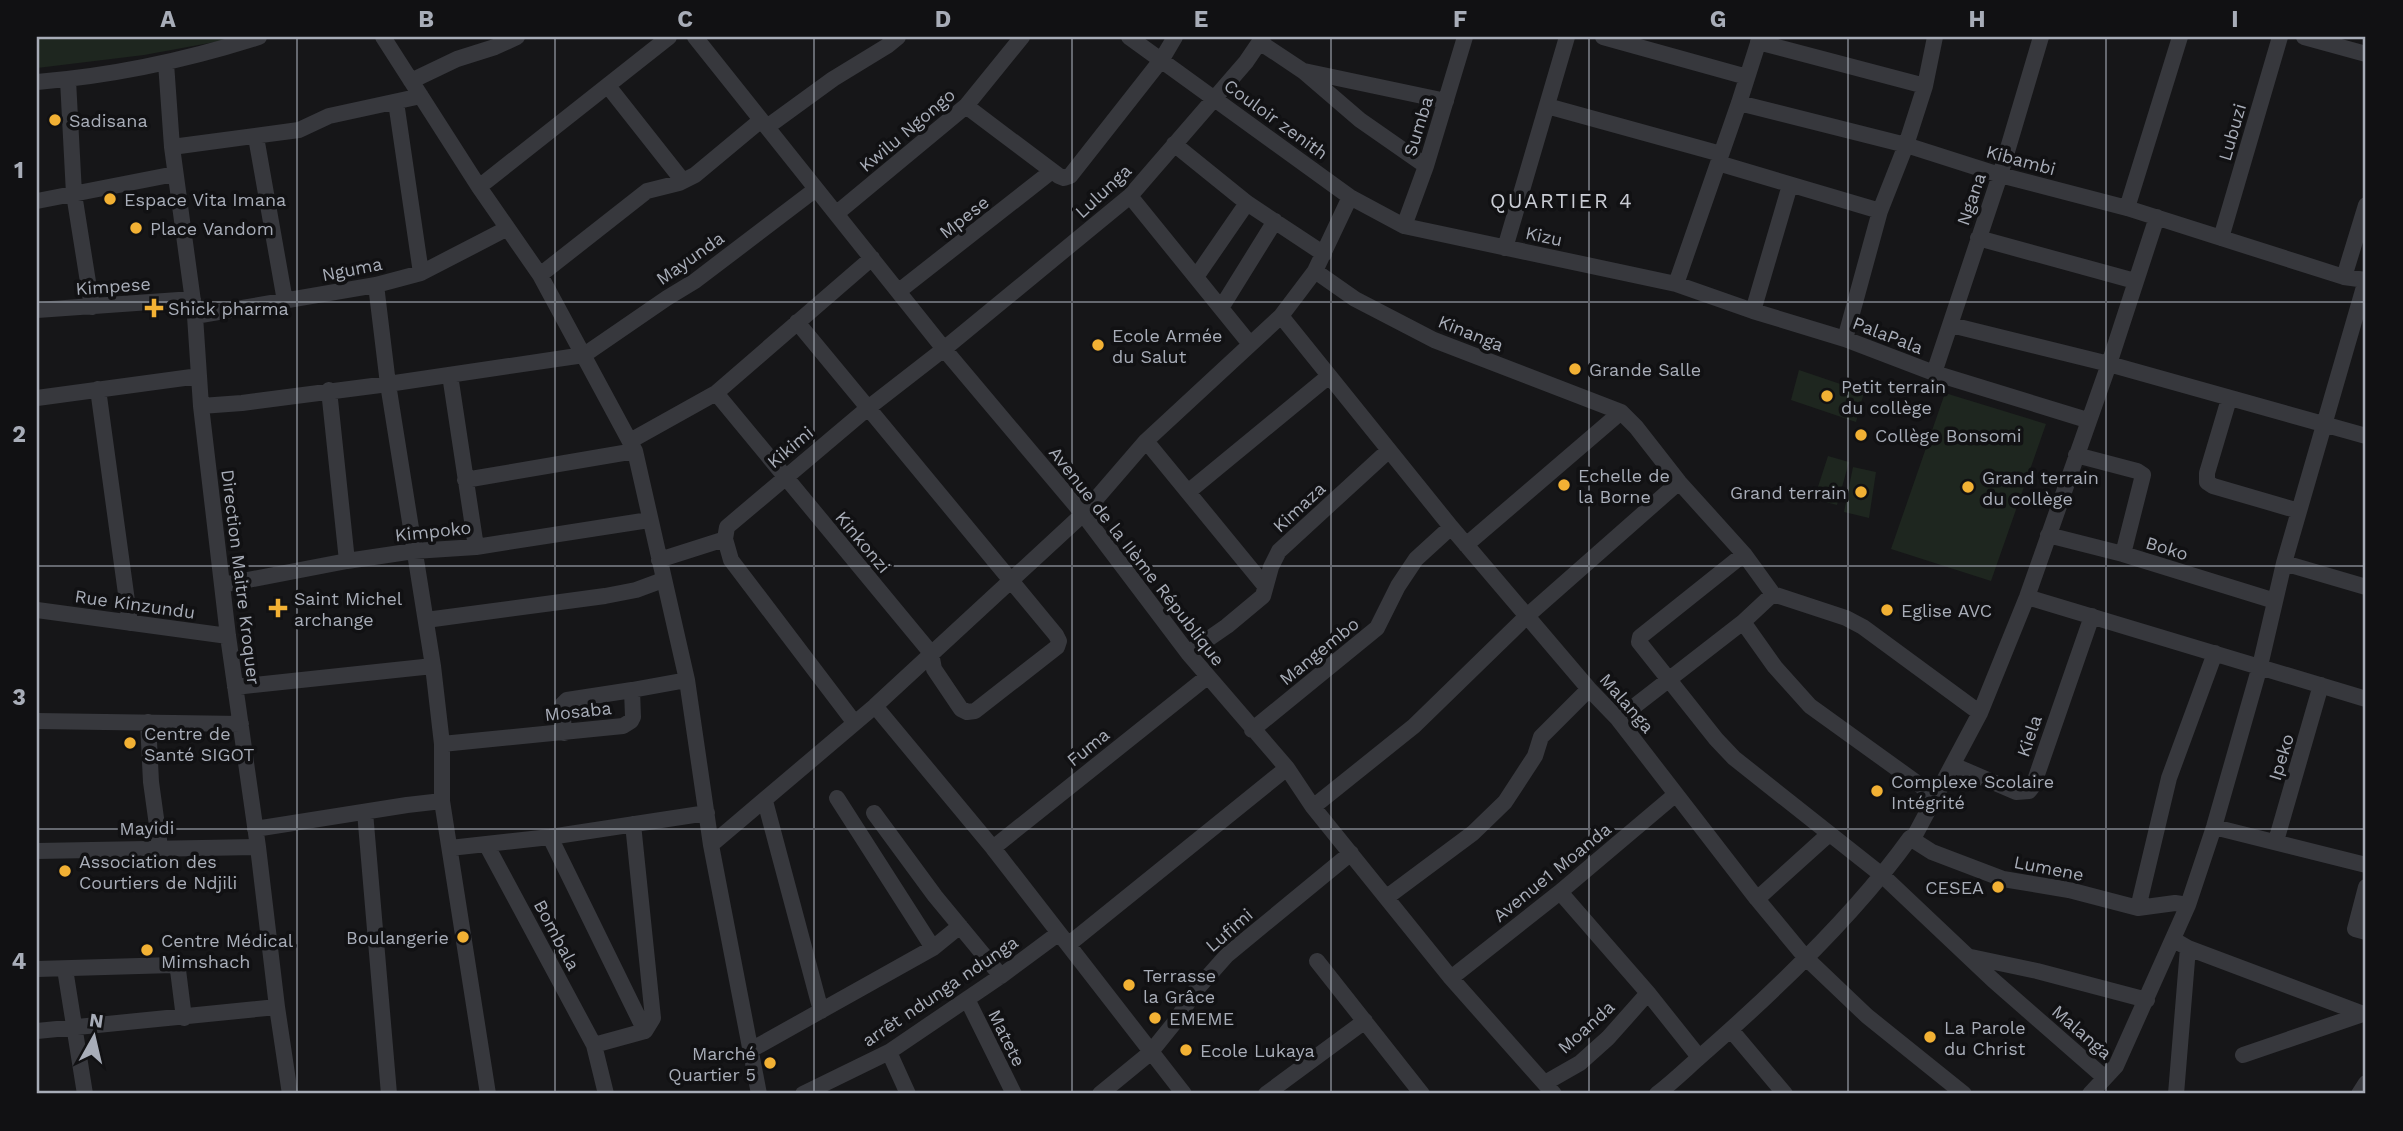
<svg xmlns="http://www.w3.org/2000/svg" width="2403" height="1131" font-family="'Work Sans',sans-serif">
<rect width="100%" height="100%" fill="#161618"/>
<!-- green -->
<path fill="#1e261f" d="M37,37H242L144,55L37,68Z
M1799,370L1864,392L1856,422L1791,400Z
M1945,393L2046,424L1991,581L1891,549Z
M1828,456L1849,462L1837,505L1814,499Z
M1853,467L1876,472L1869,518L1844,512Z"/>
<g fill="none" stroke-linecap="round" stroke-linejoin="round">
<!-- minor -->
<path stroke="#37383d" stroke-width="16" d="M383,37L479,187L540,275L635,451L687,680L711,845L759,1094
M695,37L944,349L1083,514L1188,653L1287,768L1313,807L1451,978L1554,1094
M1129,37L1350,197L1404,226L1676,284L1753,311L1845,339L1934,373L2087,420
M1603,37L1747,77
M2304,37L2366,54
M1758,42L1925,86
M1261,43L1303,71L1360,120L1426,166
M166,63L172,147L195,316L201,406L228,636L258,847L277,1007L290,1094
M1304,71L1446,101
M68,80L74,194L92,307
M411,81L457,59L495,47L517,37
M37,82C112,76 187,60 259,37
M608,86L683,181
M396,102L421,273
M1739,103L1906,145L2000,175L2127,208L2344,277L2366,280
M966,106L1059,176L1064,178L1070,176L1162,59L1175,37
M1547,106L1721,154
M767,127L833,79L887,46L898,37
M256,137L285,301
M1174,144L1247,203L1324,254
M172,147L299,130L329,116L421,96
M1718,163L1880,211
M479,187L669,37
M1130,196L1250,344
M37,201L175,174
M2127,208L2180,37
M837,213L966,106L1022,37
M1404,226L1426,166L1465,37
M1978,238L2135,281
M2221,238L2280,37
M1505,248L1567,37
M1315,271L1355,299L1434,340L1621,412L1636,427L1679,482L1744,554L1773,594
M540,275L647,191L679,183L695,175L760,121
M1196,277L1247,203
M2344,277L2366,205
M1676,284L1739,103L1760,37
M376,285L388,384L433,666L442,744V801L488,1094
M899,291L1052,171
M1221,308L1275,221
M37,310L193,299
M1753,311L1790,185
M195,316L376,285L421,273L506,229
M1281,316L1451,527L1589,689L1618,719L1757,899L1805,957L1867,1016L1964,1094
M1951,325L2109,364L2366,436
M1845,339L1880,211L1906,145L1925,86L1935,37
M1934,373L2000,175L2041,37
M450,375L476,547
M98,389L130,623
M329,390L347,561
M716,393L931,653L934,669L961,709L967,712L975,711L1057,647L1059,641L1056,635L797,322
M37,398L199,376
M2229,399L2207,473V482L2213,486L2299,511
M201,406L242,403L388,384L584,355L667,298L695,281L816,189
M630,441L716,393L872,258
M1146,441L1265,586
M2076,455L2137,471L2143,475L2123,554
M465,480L635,451
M1188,492L1329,376
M2048,535L2123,554L2275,601
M725,539L731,560L854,722
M1466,545L1621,412
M1744,554L1640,637L1639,642L1716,739L1734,758L1883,876L1993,980L2105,1078
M659,560L725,539L727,527L868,408L944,349L1130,196L1246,62L1263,37
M2284,563L2366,587
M222,585L347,561L414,551L476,547L649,520
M1773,594L1846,618L1863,627L1980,713
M2027,597L2366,699
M37,610L228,636
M426,620L605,596L636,590L663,580
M1743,622L1775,667L1810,706L1935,796
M1188,653L1227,626L1263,596L1271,567L1279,551L1388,451
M235,687L433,666
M875,706L993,848L1184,1094
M1618,719L1743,622L1773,594
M37,721L241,724
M148,722L151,782L160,847
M1252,730L1377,628L1398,586L1416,559L1451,527
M564,733L562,705L567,700L632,690
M442,744L623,726L631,721L633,717L632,690L687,680
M1953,765L2016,792L2029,791L2033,786L2092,616
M837,798L933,948
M765,801L821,1011
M1313,807L1414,726L1527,616L1679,482
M365,812L389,1094
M874,813L935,896L1001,976
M2214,827L2366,865
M255,829L407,805L442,801
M550,837L645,1031
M1910,838L1932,852L2003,879L2069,890L2138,908L2175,903L2188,905
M2276,841L2321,685
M486,844L594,1045L606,1094
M711,845L875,706L1083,514L1146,441L1281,316L1315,271L1350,197
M450,848L550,837L707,813
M993,848L1207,677
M37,851L258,847
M2366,887L2355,929L2366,932
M1560,892L1648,993L1699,1057
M1387,897L1473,833L1505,802L1535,756L1541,737L1589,689
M1757,899L1829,834
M2138,908L2169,778L2215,653
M2174,940L2188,948L2366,1015
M1069,944L1287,768
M1971,957L2037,971L2147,1000
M1317,961L1422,1094
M37,969L173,965L178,970L184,1018
M65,969L85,1094
M1451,978L1560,892L1676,794
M967,999L1014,1094
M1731,1030L1785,1094
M37,1031L277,1007
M594,1045L645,1031L653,1018L633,824
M749,1051L933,948L960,926
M889,1052L908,1094
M2243,1055L2363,1014
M1545,1083L1580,1063L1608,1038L1648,993
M803,1094L889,1052L1001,976L1059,933
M1100,1094L1150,1053L1175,1022L1196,990L1227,955L1351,853
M1266,1094L1365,1021
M1657,1094C1673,1082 1687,1068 1702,1055C1774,992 1855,915 1910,838L1915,835L1980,713L2027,597L2109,364L2157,217
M2090,1094L2116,1066L2188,905L2214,827L2260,666L2284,563L2366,280
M2176,1094L2188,948
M2359,1094L2366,1083"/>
</g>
<!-- grid -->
<path fill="none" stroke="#a8adb8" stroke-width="2" stroke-opacity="0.55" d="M297,37V1094M555,37V1094M814,37V1094M1072,37V1094M1331,37V1094M1589,37V1094M1848,37V1094M2106,37V1094M37,302H2366M37,566H2366M37,829H2366"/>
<!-- markers -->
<g fill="#f2b134" stroke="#111113" stroke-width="2.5">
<circle cx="55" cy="120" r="7"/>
<circle cx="110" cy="199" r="7"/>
<circle cx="136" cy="228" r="7"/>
<path d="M150.5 297.5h7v7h7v7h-7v7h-7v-7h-7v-7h7z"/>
<circle cx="1098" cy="345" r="7"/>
<circle cx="1575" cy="369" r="7"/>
<circle cx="1827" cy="396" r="7"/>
<circle cx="1861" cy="435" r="7"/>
<circle cx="1564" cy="485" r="7"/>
<circle cx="1968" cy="487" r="7"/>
<circle cx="1861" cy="492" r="7"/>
<path d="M274.5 597.5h7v7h7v7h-7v7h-7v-7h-7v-7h7z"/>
<circle cx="1887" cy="610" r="7"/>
<circle cx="130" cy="743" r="7"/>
<circle cx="1877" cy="791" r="7"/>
<circle cx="65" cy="871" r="7"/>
<circle cx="1998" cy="887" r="7"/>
<circle cx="463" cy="937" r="7"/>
<circle cx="147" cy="950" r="7"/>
<circle cx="1129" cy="985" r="7"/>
<circle cx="1155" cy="1018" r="7"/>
<circle cx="1930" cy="1037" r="7"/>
<circle cx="1186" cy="1050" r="7"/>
<circle cx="770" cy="1063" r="7"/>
</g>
<g text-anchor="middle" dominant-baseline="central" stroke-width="7" stroke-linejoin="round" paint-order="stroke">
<!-- street labels -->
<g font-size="18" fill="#a8adb8" stroke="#111113">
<text transform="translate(1276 119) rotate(36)">Couloir zenith</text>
<text transform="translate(1418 126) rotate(-73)">Sumba</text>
<text transform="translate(907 130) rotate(-40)">Kwilu Ngongo</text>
<text transform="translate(2232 132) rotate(-74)">Lubuzi</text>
<text transform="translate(2021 160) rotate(15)">Kibambi</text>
<text transform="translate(1103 191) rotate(-43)">Lulunga</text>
<text transform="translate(1971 199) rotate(-71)">Ngana</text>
<text transform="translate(964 217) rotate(-38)">Mpese</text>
<text transform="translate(1544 236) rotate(12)">Kizu</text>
<text transform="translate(690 258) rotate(-35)">Mayunda</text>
<text transform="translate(352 269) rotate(-11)">Nguma</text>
<text transform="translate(113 286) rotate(-4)">Kimpese</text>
<text transform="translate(1471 333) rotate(22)">Kinanga</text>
<text transform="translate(1888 335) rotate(21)">PalaPala</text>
<text transform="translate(790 447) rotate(-40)">Kikimi</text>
<text transform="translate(1299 507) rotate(-43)">Kimaza</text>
<text transform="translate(433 531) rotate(-6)">Kimpoko</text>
<text transform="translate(863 542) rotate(50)">Kinkonzi</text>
<text transform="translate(2167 548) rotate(17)">Boko</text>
<text transform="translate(1137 556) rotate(52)">Avenue de la IIème République</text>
<text transform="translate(241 577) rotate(83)">Direction Maitre Kroquer</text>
<text transform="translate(135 604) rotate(8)">Rue Kinzundu</text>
<text transform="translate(1319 651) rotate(-39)">Mangembo</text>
<text transform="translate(1627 703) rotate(49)">Malanga</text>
<text transform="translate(578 711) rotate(-6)">Mosaba</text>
<text transform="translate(2029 736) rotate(-71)">Kiela</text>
<text transform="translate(1088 747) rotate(-39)">Fuma</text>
<text transform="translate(2281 757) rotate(-73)">Ipeko</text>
<text transform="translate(147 828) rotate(-1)">Mayidi</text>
<text transform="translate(2049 868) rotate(11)">Lumene</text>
<text transform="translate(1552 872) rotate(-39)">Avenue1 Moanda</text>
<text transform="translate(1229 930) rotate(-41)">Lufimi</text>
<text transform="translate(557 935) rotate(62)">Bombala</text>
<text transform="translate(940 991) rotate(-34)">arrêt ndunga ndunga</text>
<text transform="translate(1586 1027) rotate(-42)">Moanda</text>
<text transform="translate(2082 1032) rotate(41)">Malanga</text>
<text transform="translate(1007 1038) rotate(64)">Matete</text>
</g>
<!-- poi labels -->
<g font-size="18" fill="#a8adb8" stroke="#111113" text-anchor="start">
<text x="69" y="120">Sadisana</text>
<text x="124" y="199">Espace Vita Imana</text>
<text x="150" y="228">Place Vandom</text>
<text x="168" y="308">Shick pharma</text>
<text x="1112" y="335">Ecole Armée<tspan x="1112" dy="21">du Salut</tspan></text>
<text x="1589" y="369">Grande Salle</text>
<text x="1841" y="386">Petit terrain<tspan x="1841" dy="21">du collège</tspan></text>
<text x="1875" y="435">Collège Bonsomi</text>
<text x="1578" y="475">Echelle de<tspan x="1578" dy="21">la Borne</tspan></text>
<text x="1982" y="477">Grand terrain<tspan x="1982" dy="21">du collège</tspan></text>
<text x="1847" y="492" text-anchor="end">Grand terrain</text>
<text x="294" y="598">Saint Michel<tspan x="294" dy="21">archange</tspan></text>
<text x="1901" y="610">Eglise AVC</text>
<text x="144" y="733">Centre de<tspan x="144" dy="21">Santé SIGOT</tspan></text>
<text x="1891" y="781">Complexe Scolaire<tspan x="1891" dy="21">Intégrité</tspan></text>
<text x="79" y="861">Association des<tspan x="79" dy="21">Courtiers de Ndjili</tspan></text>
<text x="1984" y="887" text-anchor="end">CESEA</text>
<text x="449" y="937" text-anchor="end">Boulangerie</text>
<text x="161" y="940">Centre Médical<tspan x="161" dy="21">Mimshach</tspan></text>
<text x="1143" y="975">Terrasse<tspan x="1143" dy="21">la Grâce</tspan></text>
<text x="1169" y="1018">EMEME</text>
<text x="1944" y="1027">La Parole<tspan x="1944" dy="21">du Christ</tspan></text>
<text x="1200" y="1050">Ecole Lukaya</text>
<text x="756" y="1053" text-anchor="end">Marché<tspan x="756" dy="21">Quartier 5</tspan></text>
</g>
<!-- quarter labels -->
<g font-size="21" letter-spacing="2" fill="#c9ccd4" stroke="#111113">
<text x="1562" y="200">QUARTIER 4</text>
</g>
</g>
<!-- border -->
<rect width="2403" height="1131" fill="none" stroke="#111113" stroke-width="77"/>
<!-- north arrow -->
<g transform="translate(94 1037) rotate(8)" stroke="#111113" stroke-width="5" paint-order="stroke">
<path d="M0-5L12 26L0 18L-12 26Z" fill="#a8adb8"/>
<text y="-10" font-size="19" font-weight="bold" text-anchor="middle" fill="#a8adb8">N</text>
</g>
<rect x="38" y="38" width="2326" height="1054" fill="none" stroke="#a8adb8" stroke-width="2.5"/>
<g font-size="23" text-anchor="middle" font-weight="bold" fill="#a8adb8">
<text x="168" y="27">A</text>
<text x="426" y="27">B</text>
<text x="685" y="27">C</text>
<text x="943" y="27">D</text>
<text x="1201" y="27">E</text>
<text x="1460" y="27">F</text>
<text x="1718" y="27">G</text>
<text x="1977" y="27">H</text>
<text x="2235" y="27">I</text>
<text x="19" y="178">1</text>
<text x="19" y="442">2</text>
<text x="19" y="705">3</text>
<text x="19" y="969">4</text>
</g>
</svg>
